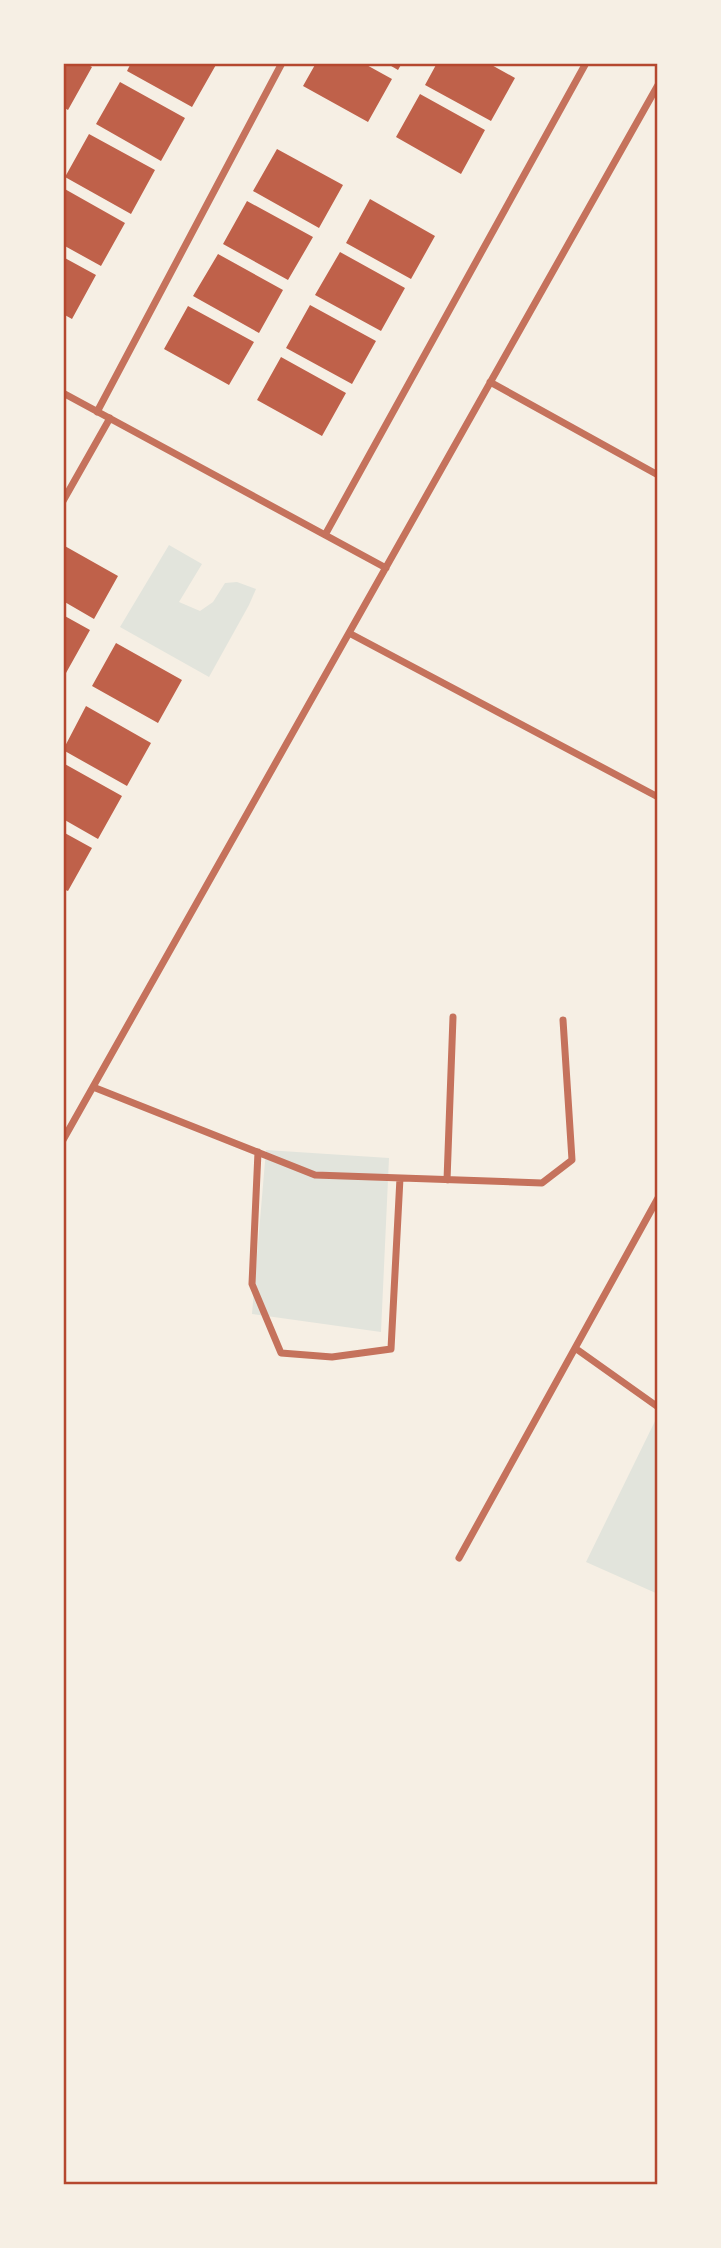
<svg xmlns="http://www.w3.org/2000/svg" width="721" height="2248" font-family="Rubik,sans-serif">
<rect width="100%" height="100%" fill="#f6efe4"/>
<!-- green -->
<path fill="#e2e4dc" d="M169,545L202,564L179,602L200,611L213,602L225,583L237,582L256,589L249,605L209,677L120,627Z
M266,1150L389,1158L381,1332L252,1314Z
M658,1415V1594L586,1562Z"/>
<!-- building -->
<path fill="#bf614a" d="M63,63H85L92,67L68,110L63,107Z
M131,63H217L192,107L127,71Z
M316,63H363L392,79L368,122L303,86Z
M386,63H402L398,70Z
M437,63H488L515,78L491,121L425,85Z
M120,82L185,118L161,161L96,124Z
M420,94L485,130L461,174L396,137Z
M89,134L155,170L131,214L65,177Z
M277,149L343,185L319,228L253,191Z
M63,188L125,223L101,266L63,245Z
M370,199L435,236L411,279L346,243Z
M247,201L313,237L288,280L223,244Z
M340,252L405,288L381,331L315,295Z
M218,254L283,290L259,333L193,296Z
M63,257L96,275L72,319L63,314Z
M310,305L376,341L352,384L286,348Z
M188,306L254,342L229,385L164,349Z
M281,357L346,393L322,436L257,400Z
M63,545L118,576L94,619L63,601Z
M63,615L90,630L66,673L63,672Z
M116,643L182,680L158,723L92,686Z
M86,706L151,743L127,786L63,750Z
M63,763L122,796L98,839L63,819Z
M63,832L92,848L68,891L63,889Z"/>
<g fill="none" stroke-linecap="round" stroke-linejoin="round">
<!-- minor -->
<path stroke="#c5725c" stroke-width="7" d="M490,382L658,475
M63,393L386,568
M97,412L282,63
M63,501L110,418
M325,535L586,63
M349,633L658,797
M93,1087L315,1175L542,1183L572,1160L563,1020
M63,1140L658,85
M258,1152L252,1284L281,1353L332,1357L391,1349L400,1178
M447,1180L453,1017
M575,1348L658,1407
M459,1558L658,1198"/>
</g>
<!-- border -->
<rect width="721" height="2248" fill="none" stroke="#f6efe4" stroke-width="130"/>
<rect x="65" y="65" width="591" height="2118" fill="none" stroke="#b5482f" stroke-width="2.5"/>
</svg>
